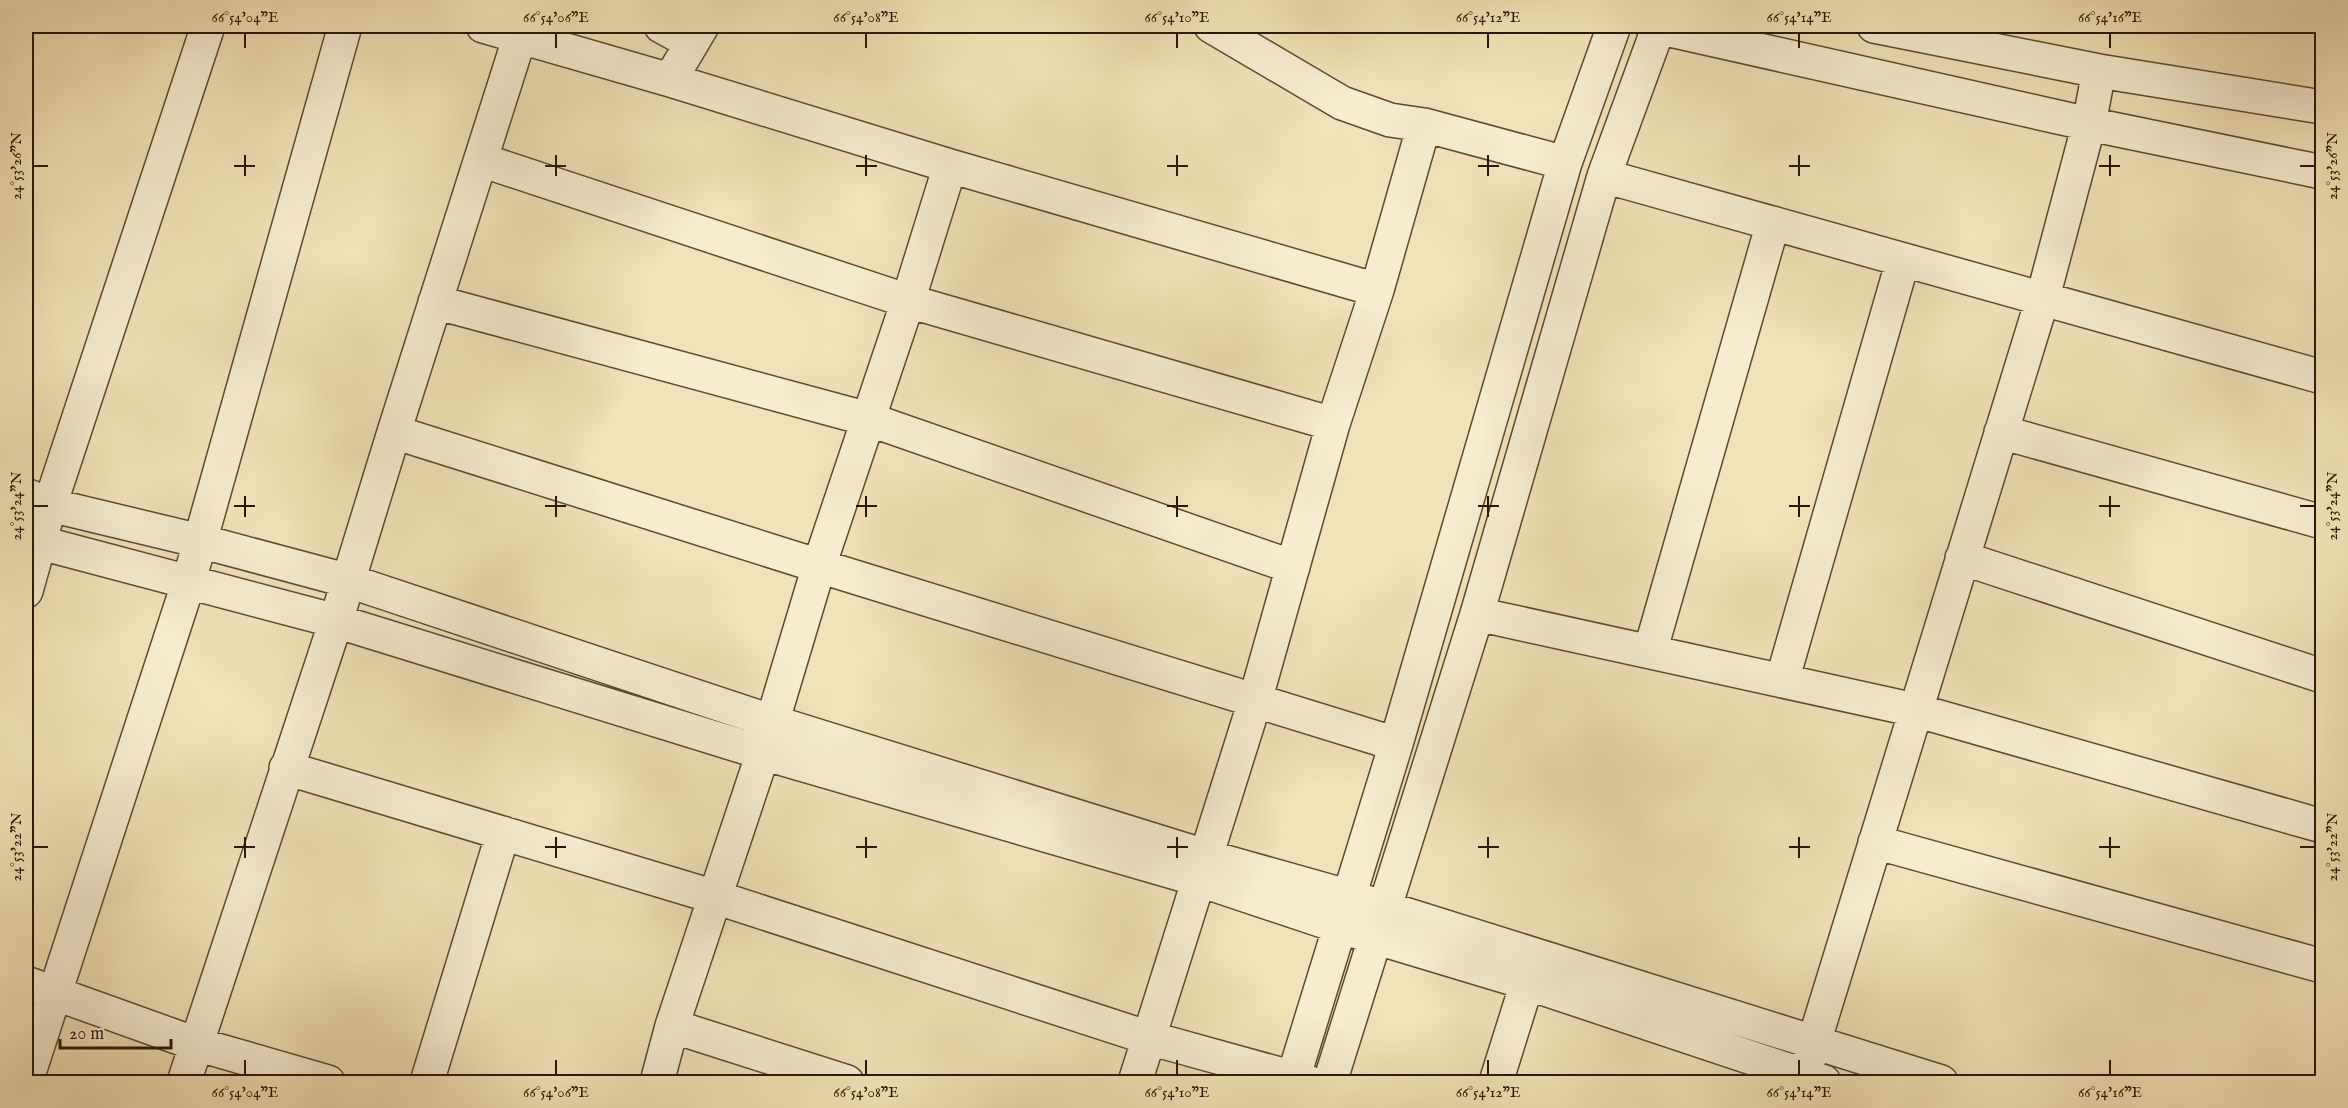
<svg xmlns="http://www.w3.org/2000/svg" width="2348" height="1108" font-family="'IM FELL English',serif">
<rect width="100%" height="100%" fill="#f2e2b7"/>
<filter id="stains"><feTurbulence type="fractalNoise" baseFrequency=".00333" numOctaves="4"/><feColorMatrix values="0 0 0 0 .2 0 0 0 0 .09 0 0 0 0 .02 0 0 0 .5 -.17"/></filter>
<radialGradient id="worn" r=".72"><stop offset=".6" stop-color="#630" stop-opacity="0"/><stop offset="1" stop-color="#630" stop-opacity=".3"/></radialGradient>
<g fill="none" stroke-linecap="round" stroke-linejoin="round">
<!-- minor casing -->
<g stroke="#5c4932" stroke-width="36">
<path id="minor" d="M483,26L670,80L950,166L1377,290
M661,26L692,43
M1211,26L1342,103L1390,120L1424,125L1565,163
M1652,26L2089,124L2322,172
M1874,26L2099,71L2322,107
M670,80L702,26
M481,160L908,301L1333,424
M1604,176L2322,377
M435,302L868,419L1293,567
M394,432L819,566L1396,744
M2001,432L2322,522
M26,495L50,505L200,541L349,581L773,722L1208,857L1350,897L1941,1082
M26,539L336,621L763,753L1200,880L1341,927L1527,983L1824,1082
M1962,558L2322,676
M26,591L50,505L208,26
M1477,614L1915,710L2322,826
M1650,652L1773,223
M1782,681L1903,260
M286,768L715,897L1149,1038L1308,1082
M1875,842L2322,966
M26,983L196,1044L328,1082
M672,1026L847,1082
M1807,1065L2043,297L2089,124L2099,71
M26,1082L189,581L345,26
M184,1082L336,621L394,432L520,36
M427,1082L503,833
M657,1082L672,1026L763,753L819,566L908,301L950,166
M1135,1082L1255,701L1333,424L1377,290L1424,125
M1292,1082L1396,744L1565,163L1614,26
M1330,1082L1477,614L1604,176L1659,26
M1496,1082L1533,964"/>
</g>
<!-- minor -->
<use href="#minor" stroke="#f7ecd0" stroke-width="33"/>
</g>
<!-- ticks -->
<path fill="none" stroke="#2a1605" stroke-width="2" d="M245,33V48M556,33V48M866,33V48M1177,33V48M1488,33V48M1799,33V48M2110,33V48M245,155V176M556,155V176M866,155V176M1177,155V176M1488,155V176M1799,155V176M2110,155V176M33,166H48M234,166H255M545,166H566M856,166H877M1167,166H1188M1478,166H1499M1789,166H1810M2099,166H2120M2300,166H2315M245,496V517M556,496V517M866,496V517M1177,496V517M1488,496V517M1799,496V517M2110,496V517M33,506H48M234,506H255M545,506H566M856,506H877M1167,506H1188M1478,506H1499M1789,506H1810M2099,506H2120M2300,506H2315M245,837V858M556,837V858M866,837V858M1177,837V858M1488,837V858M1799,837V858M2110,837V858M33,847H48M234,847H255M545,847H566M856,847H877M1167,847H1188M1478,847H1499M1789,847H1810M2099,847H2120M2300,847H2315M245,1060V1075M556,1060V1075M866,1060V1075M1177,1060V1075M1488,1060V1075M1799,1060V1075M2110,1060V1075"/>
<!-- margin -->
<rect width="2348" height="1108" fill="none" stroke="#f2e2b7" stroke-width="66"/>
<!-- scale -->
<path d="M60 1039v9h111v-9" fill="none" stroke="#2a1605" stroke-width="3"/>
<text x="69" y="1039" font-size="18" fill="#2a1605" stroke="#f7ecd0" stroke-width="4.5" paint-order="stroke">20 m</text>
<rect x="33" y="33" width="2282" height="1042" fill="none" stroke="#2a1605" stroke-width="2"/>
<g font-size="15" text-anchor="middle" fill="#2a1605">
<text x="245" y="22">66°54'04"E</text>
<text x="556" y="22">66°54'06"E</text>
<text x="866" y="22">66°54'08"E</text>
<text x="1177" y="22">66°54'10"E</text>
<text x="1488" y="22">66°54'12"E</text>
<text x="1799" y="22">66°54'14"E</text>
<text x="2110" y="22">66°54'16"E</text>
<text transform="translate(16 166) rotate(-90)" y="5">24°53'26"N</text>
<text transform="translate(2332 166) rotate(-90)" y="5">24°53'26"N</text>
<text transform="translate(16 506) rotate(-90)" y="5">24°53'24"N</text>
<text transform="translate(2332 506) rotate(-90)" y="5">24°53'24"N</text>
<text transform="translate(16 847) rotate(-90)" y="5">24°53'22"N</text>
<text transform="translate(2332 847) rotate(-90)" y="5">24°53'22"N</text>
<text x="245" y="1097">66°54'04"E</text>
<text x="556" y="1097">66°54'06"E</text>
<text x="866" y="1097">66°54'08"E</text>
<text x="1177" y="1097">66°54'10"E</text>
<text x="1488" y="1097">66°54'12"E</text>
<text x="1799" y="1097">66°54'14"E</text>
<text x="2110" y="1097">66°54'16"E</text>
</g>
<rect width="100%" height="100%" filter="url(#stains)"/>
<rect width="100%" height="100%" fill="url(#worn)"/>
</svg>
